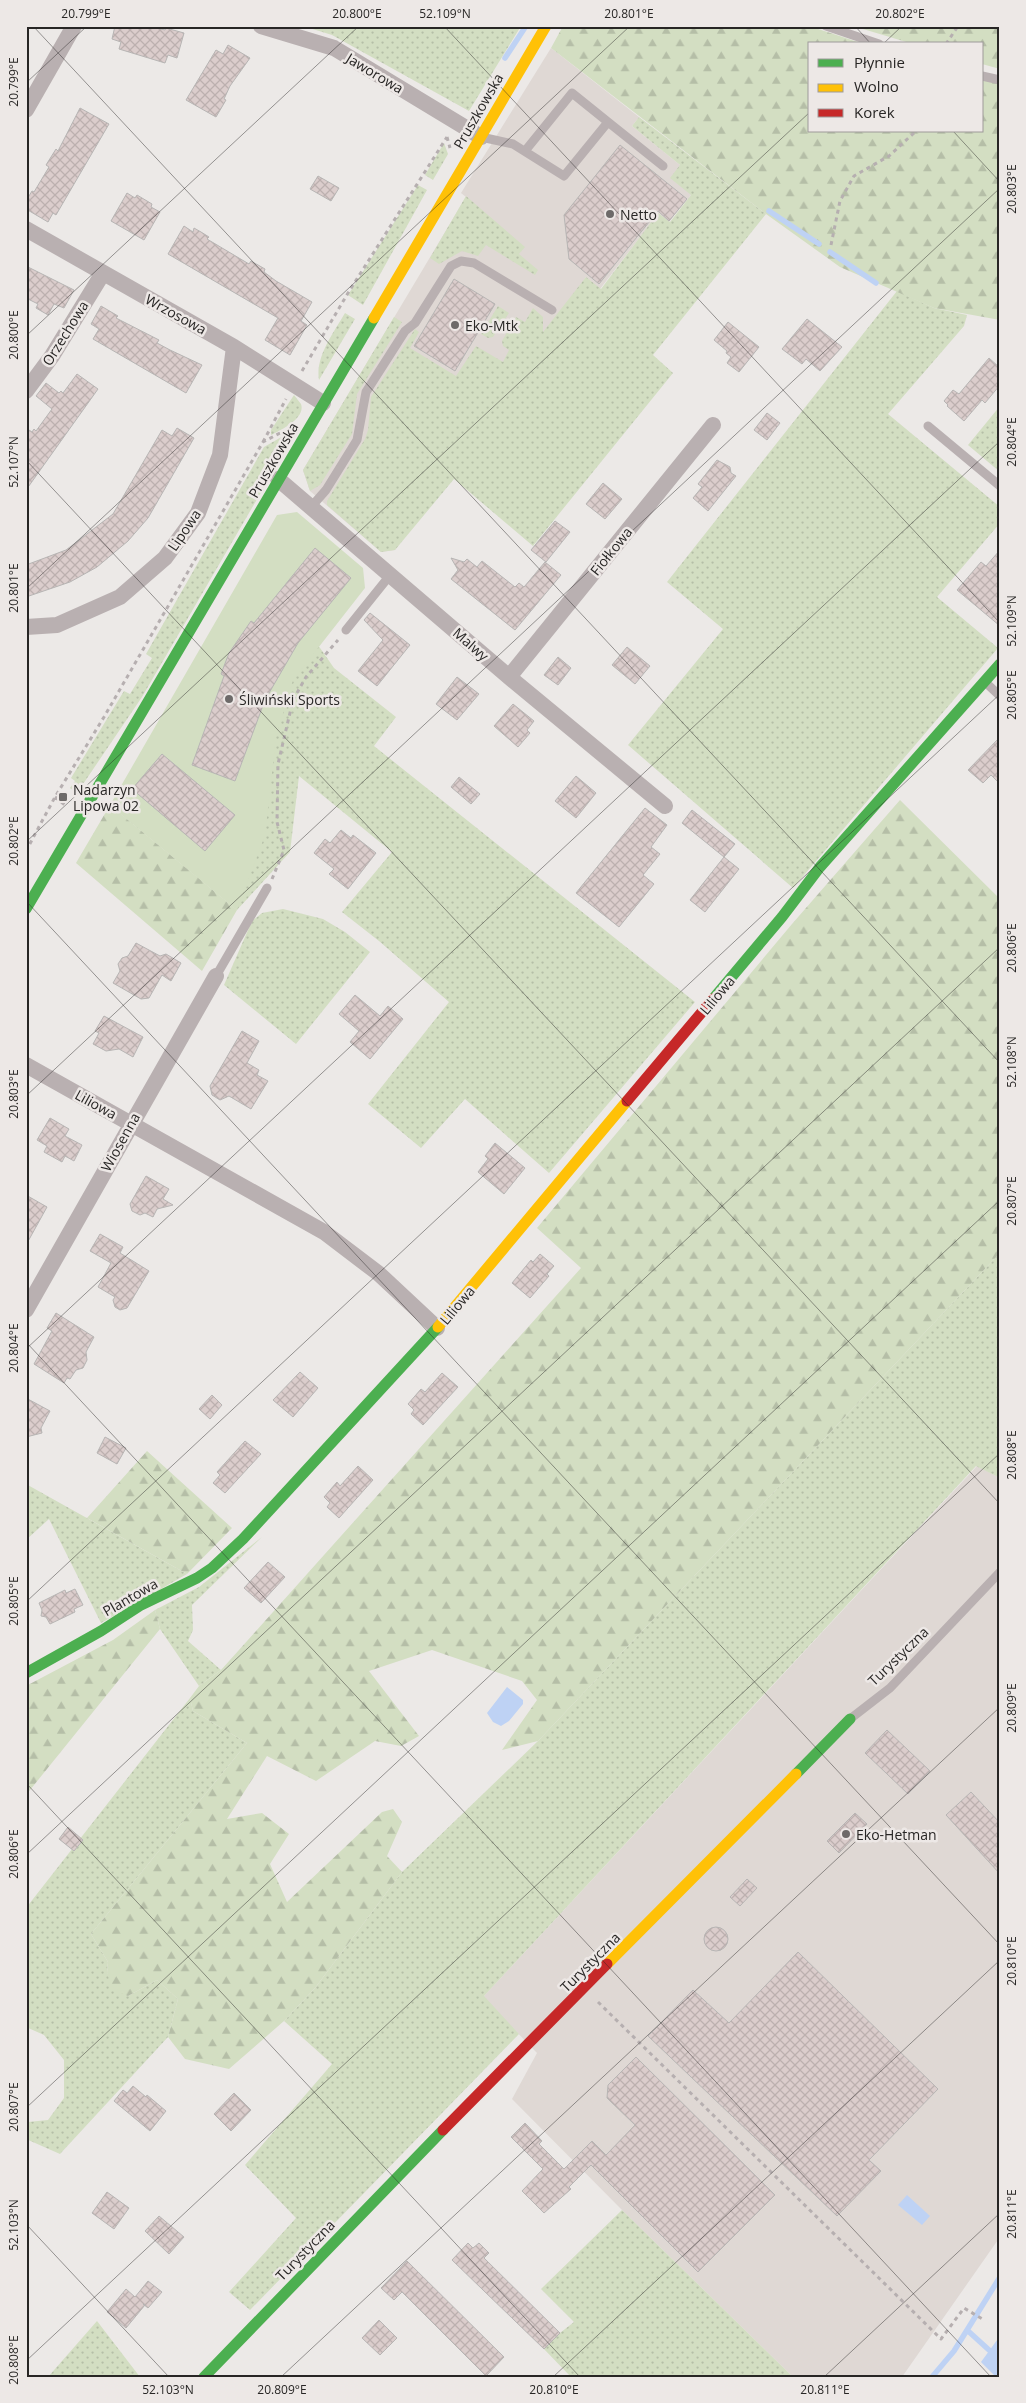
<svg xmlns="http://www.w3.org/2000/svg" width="1026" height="2403" font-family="'Open Sans',sans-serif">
<defs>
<pattern id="grass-dots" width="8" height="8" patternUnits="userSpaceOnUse" patternTransform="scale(1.25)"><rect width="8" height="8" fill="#d3dec2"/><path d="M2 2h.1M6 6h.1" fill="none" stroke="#b5bea7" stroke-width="1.8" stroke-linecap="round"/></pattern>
<pattern id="forest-firs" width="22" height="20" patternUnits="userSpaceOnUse" patternTransform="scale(1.25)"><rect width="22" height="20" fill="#d3dec2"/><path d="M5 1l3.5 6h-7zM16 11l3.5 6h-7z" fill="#b5bea7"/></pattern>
<pattern id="building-cross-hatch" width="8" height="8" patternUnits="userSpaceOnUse" patternTransform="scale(1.25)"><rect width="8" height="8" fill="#dbcdcc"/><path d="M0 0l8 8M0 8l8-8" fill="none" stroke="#bcb0af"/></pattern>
</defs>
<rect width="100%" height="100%" fill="#ece9e7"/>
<!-- built -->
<path fill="#dfd8d4" d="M551,48L639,117L632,126L680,165L691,195L669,222L658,214L600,289L586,277L395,550L381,552L310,491L303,470L466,197L461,193Z
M977,1466L1000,1478V2237L902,2377H793L622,2210L512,2099L537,2053L483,1997Z"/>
<!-- grass -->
<path fill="url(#grass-dots)" d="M303,26H521L469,111L332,35Z
M639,117L766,214L653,355L673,373L533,546L454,479L395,550L381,552L327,505V501L365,439L368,430L371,397L415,329L419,332L410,348L456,376L476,346L503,362L509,350L503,346L502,341L516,317L525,322L533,308L543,317V332L586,277L601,289L658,213L670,222L691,195L670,178L680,165L632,126Z
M444,143L448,154L433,180L425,175Z
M418,185L427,190L363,305L348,295Z
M466,196L525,247L519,254L538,270L535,275L486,245L478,256L462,251L439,264L430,258Z
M897,291L934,308L967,315L964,326L888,414L1000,507V523L937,597L998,648L793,888L628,745L723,629L667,582Z
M498,306L509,313L493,337L488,338L481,334Z
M345,313L355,319L319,380C315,357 334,332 345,313Z
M394,317L402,322L357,394L352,434L320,485L310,491L303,470Z
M294,395L301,404C306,418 281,430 271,435V430Z
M1000,406V472L968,445Z
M299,427L142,697L77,793L70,788L75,781L71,778L124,691L130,694L152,658L146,654L264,447Z
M318,645L334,668L396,717L374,746L695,1002L549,1173L465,1099L421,1148L368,1104L449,1002L379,941L342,912L392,852L299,776L290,852L237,910L110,805L261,720Z
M283,909L323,919L345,932L370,952L296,1044L224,985L252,921L262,913Z
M1000,1253V1478L976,1466L484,1996L519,2034L250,2310L229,2292L296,2218L245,2165L332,2064L284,2021L315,1988L402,1872L538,1741Z
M26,1484L187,1574L101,1623L49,1519L26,1540Z
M262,1537L192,1605L193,1630L188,1641L221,1670L199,1686L160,1629L155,1610L199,1587Z
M190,1698L193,1711L247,1743L91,1934L108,1962L107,1973L128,1996L157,1980L178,1999L168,2037L60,2154L26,2139L28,2122L48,2120L64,2098V2060L44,2035L26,2027V1908Z
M622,2210L793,2377H571L542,2347L574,2322L541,2289Z
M97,2321L140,2377H48Z"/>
<!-- forest -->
<path fill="url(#forest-firs)" d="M563,26H809L864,44H810V131H982V79L1000,84V320L934,308L840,267L766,214L551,48Z
M853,26H1000V69L982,64V44H913Z
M900,800L1000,899V1253L538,1741L502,1750L537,1700L522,1681L432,1650L369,1671L419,1736L401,1746L375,1741L316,1781L267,1756L227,1819L262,1813L289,1834L270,1864L287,1902L382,1812L393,1809L402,1822L387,1856L402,1872L315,1988L284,2021L229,2069L185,2059L168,2037L178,1999L157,1980L128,1996L113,1990L107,1973L108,1962L91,1934L247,1743L193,1711L190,1698L199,1686L221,1670L581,1268L537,1228L792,924Z
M110,805L237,910L202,971L76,863Z
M147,1451L232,1528L187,1574L87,1518Z
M155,1610L160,1629L26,1795V1686L113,1640Z"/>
<!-- green -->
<path fill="#d3dec2" d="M297,512L363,568L365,588L293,680L276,737L265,835L237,910L110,805L277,515Z"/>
<!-- water -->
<path fill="#bed2f4" d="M507,1687L523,1700V1704L509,1721L501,1726L493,1722L487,1713Z
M907,2195L930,2216L922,2225L898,2205Z
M1000,2336V2377H996L981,2362Z"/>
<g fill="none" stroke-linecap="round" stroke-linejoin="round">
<!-- stream -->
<path stroke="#bed2f4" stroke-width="5.5" d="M505,58L526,26
M769,211L819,244
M830,252L876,283
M967,2330L989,2350
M932,2377L954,2351L1000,2277"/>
</g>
<!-- building -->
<path fill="url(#building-cross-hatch)" stroke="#b7b5b4" d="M115,26H149L165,30L166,28L184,33L177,58L168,55L165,63L119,49L121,42L112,39Z
M228,45L250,58L230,86L224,99L226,100L216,117L186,100L216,50L223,54Z
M80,108L109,124L56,215L53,213L48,222L26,209V201L32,191L34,192L49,167L46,165L56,149L58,151Z
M620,145L687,199L669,221L658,211L599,284L569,259L564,215Z
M318,176L339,188L331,201L310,189Z
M127,193L135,198L137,195L152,204L151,207L160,212L144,240L111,221Z
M184,226L193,232L194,228L201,232L209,237L207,239L249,264L251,261L265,269L264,272L276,281L312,302L301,321L307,325L290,355L265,340L278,318L168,254Z
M26,266L74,290L64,308L54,304L48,315L36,308L38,304L26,298Z
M454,279L495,304L455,371L414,346Z
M101,306L118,316L116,318L159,340L157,343L170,350L202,365L186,393L93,339L99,329L91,324Z
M807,319L842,347L820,371L806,359L802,364L782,349Z
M728,322L759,347L739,372L727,363L731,357L726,353L727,351L714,340Z
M989,358L1000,368V385L985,403L982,400L964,421L947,406L948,405L944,401L953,390L959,394Z
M77,374L98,389L26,490V428L32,432L34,429L36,431L52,409L36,396L46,383L59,393L61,391L63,393Z
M767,413L780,423L767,440L754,430Z
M177,428L194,438L148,518L128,541L97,567L70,582L26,597V565L66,550L113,514L162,430L172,436Z
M717,460L730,467L731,473L736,476L708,511L693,498L702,487L698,484Z
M603,483L622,499L605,519L586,504Z
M555,521L570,532L546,562L531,550Z
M315,548L351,578L298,643L265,700L235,781L192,765L224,676L221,674L229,653L251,621L254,623Z
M1000,550V626L957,590L981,562L986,566Z
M451,558L464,562L467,559L477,567L482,561L515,587L519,583L524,587L545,562L561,575L515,630L451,579L458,570Z
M370,613L410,645L377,686L358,671L383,640L364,620Z
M627,647L650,666L635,684L612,665Z
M558,657L571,668L558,685L544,675Z
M457,677L479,694L457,720L436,704Z
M513,704L534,721L527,730L530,733L518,747L494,726Z
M1000,737V784L991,775L983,783L968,770Z
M162,754L235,815L205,851L132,789Z
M576,776L596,793L576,818L555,801Z
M459,777L480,794L471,804L451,787Z
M645,808L667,825L651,847L660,854L643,875L654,884L619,927L576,893Z
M692,810L735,844L724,857L682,823Z
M341,830L351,838L353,835L376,853L348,889L329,874L334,869L314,853L325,839L330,843Z
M724,857L739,869L705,912L690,900Z
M136,943L160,956L166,954L181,963L171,981L162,975L149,998L141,999L113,983L120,971L118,964L122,958L128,956Z
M355,995L380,1016L388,1006L403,1019L370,1059L350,1042L359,1031L339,1014Z
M104,1016L143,1037L133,1057L119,1049L106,1051L93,1044L99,1033L95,1031Z
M242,1031L259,1041L247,1063L259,1070L257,1075L268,1081L251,1109L229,1096L220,1100L212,1095L210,1086Z
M50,1118L69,1129L65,1136L82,1145L74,1161L65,1156L62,1162L44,1152L47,1146L37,1140Z
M495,1143L525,1168L504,1194L478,1172L488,1159L485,1156Z
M146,1176L169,1189L163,1199L173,1205L157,1209L153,1217L145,1213L140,1215L132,1211L130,1204Z
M26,1195L47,1207L26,1245Z
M100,1234L123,1247L120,1253L149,1271L127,1308L120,1310L115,1307L113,1300L115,1297L98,1287L111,1263L90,1251Z
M540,1254L554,1266L547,1274L549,1276L530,1298L512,1283L531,1260L533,1262Z
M56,1313L94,1337L86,1352L87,1360L83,1368L76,1370L70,1379L67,1378L64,1383L34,1364L52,1331L47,1328Z
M300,1372L318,1388L293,1417L273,1400Z
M442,1373L458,1387L423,1425L411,1414L414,1410L408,1404L421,1389L425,1392Z
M212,1395L222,1405L210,1419L199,1409Z
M26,1398L50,1411L41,1428L42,1433L26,1437Z
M105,1437L126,1448L117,1464L97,1453Z
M245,1441L261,1454L225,1493L213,1483L220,1475L217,1472Z
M358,1466L373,1480L339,1518L327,1507L330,1503L324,1497L337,1482L340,1486Z
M268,1562L285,1577L261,1603L244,1588Z
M75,1589L83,1605L74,1609L75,1612L50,1624L46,1617L41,1616L42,1610L39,1603L65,1590L66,1593Z
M887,1730L930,1771L908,1794L865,1753Z
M971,1792L1000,1823V1874L946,1815Z
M855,1813L867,1824L839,1853L827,1841Z
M68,1827L83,1840L74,1851L59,1839Z
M747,1879L757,1888L740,1906L730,1897Z
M704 1939a12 12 0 1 1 24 0a12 12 0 1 1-24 0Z
M798,1952L938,2089L869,2160L881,2171L837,2216L648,2036L693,1990L729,2023Z
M636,2057L775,2195L698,2272L591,2165L569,2187L571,2189L544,2213L522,2191L543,2169L511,2137L525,2123L542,2141L539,2144L564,2169L592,2141L606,2155L635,2125L607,2098L608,2085Z
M133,2086L146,2097L147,2095L166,2111L150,2131L114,2101L123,2090L127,2093Z
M234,2093L251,2110L231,2131L214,2114Z
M107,2192L129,2208L114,2229L92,2213Z
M159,2216L184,2237L169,2254L145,2231Z
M468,2243L473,2248L479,2243L489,2253L484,2258L560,2333L544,2349L452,2260Z
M407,2261L504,2357L486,2376L402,2292L394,2300L381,2288Z
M148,2281L162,2292L148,2308L143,2304L145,2305L126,2328L107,2312L126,2289L135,2297Z
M379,2320L397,2338L380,2355L362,2338Z"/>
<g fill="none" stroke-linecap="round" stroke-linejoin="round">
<!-- path -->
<path stroke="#b6afb0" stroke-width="3" stroke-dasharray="4 4" stroke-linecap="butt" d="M946,44L958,26
M447,137L450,148
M831,245L840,201L854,176L889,156L916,131
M302,371L348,293L447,137
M263,442L286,399
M55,797L65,805
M26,851L55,797L104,717L263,442L282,432
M272,879L284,850L277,822L278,764L293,700L306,677L338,640
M598,2002L941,2339L964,2308L984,2320"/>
<!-- lane -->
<path stroke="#b9b0b1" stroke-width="9" d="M826,26L879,44
M982,76L1000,80
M608,122L663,166
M481,137L513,144L564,176L608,122L572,93L525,151
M928,426L1000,486
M311,507L326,490L357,440L366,392L405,331L415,323L451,266L461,261L474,263L552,310
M346,630L391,574
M984,681L1000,696
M216,976L267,888
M850,1719L890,1688L1000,1572"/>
<!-- street -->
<path stroke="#b9b0b1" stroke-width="16" d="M261,26L334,48L481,137
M26,110L74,26
M26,229L234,347L323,403
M26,391L52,356L103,273
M278,479L509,677L665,806
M26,627L57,625L120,597L165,558L198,513L220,455L234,347
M509,677L713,425
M26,1065L324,1232L378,1273L437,1328
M26,1310L216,976"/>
<!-- fast -->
<path stroke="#4caf50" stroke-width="11" d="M26,909L374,318
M713,999L782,917L820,867L1000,664
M26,1673L101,1631L141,1605L197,1578L212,1568L243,1539L438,1327
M796,1774L850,1719
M204,2377L443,2130"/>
<!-- slow -->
<path stroke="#ffc107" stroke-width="11" d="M374,318L546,26
M438,1327L627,1101
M607,1964L796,1774"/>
<!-- jam -->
<path stroke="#c62828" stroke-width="11" d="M627,1101L713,999
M443,2130L607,1964"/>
</g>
<!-- ticks -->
<path fill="none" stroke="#282625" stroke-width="1" stroke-opacity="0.45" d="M33,26L1000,1063M444,26L1000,623M855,26L871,44M883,44L902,26M26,83L87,26M953,131L1000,182M26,336L359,26M26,460L1000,1504M26,589L630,26M26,842L810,112M26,901L1000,1945M26,1096L1000,188M26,1342L991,2377M26,1349L1000,441M26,1602L1000,694M26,1783L580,2377M26,1855L1000,947M26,2108L1000,1200M26,2224L169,2377M26,2361L1000,1453M281,2377L1000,1707M553,2377L1000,1960M824,2377L1000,2213"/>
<!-- markers -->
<g fill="#6d6a69" stroke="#ede8e6" stroke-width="2">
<circle cx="610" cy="214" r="5"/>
<circle cx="455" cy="325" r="5"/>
<circle cx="229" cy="699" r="5"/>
<rect x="58" y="792" width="10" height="10" rx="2.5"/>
<circle cx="846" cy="1834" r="5"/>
</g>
<g text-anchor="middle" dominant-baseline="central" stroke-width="5" stroke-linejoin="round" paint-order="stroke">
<!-- street labels -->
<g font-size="14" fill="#282625" stroke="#ede8e6">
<text transform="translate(375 73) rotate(31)">Jaworowa</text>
<text transform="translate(478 111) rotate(-60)">Pruszkowska</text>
<text transform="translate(176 314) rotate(29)">Wrzosowa</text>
<text transform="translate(65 333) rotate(-58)">Orzechowa</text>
<text transform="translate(273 460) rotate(-60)">Pruszkowska</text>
<text transform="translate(184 530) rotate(-56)">Lipowa</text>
<text transform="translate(611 551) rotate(-51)">Fiołkowa</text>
<text transform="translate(471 644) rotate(41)">Malwy</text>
<text transform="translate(717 995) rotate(-50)">Liliowa</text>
<text transform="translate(96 1104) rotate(29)">Liliowa</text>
<text transform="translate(120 1142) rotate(-61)">Wiosenna</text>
<text transform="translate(457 1305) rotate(-50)">Liliowa</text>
<text transform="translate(130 1597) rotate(-30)">Plantowa</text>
<text transform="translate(898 1656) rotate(-44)">Turystyczna</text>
<text transform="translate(590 1962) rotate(-45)">Turystyczna</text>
<text transform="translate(305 2250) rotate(-46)">Turystyczna</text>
</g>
<!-- poi labels -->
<g font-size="14" fill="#282625" stroke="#ede8e6" text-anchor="start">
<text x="620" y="214">Netto</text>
<text x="465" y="325">Eko-Mtk</text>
<text x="239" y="699">Śliwiński Sports</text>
<text x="73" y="789">Nadarzyn<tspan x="73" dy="16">Lipowa 02</tspan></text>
<text x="856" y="1834">Eko-Hetman</text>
</g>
</g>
<!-- border -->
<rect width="1026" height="2403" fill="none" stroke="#ede8e6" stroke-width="55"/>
<!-- legend -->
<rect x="808" y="42" width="175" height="90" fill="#ede8e6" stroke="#9e9a99"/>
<rect x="818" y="59" width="25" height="8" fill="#4caf50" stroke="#9e9a99"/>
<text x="854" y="68" font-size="15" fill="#282625">Płynnie</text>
<rect x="818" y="84" width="25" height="8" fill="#ffc107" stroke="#9e9a99"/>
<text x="854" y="92" font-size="15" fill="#282625">Wolno</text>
<rect x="818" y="109" width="25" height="8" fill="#c62828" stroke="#9e9a99"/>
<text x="854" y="118" font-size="15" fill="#282625">Korek</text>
<rect x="28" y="28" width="970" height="2348" fill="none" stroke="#282625" stroke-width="2"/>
<g font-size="12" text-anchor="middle" fill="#282625">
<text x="86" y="18">20.799°E</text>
<text x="357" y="18">20.800°E</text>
<text x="445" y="18">52.109°N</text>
<text x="629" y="18">20.801°E</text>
<text x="900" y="18">20.802°E</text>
<text transform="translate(14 82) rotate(-90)" y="4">20.799°E</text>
<text transform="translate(1012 189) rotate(-90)" y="4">20.803°E</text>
<text transform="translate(14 335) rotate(-90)" y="4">20.800°E</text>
<text transform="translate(1012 442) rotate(-90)" y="4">20.804°E</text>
<text transform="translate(14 462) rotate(-90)" y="4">52.107°N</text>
<text transform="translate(14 588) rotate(-90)" y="4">20.801°E</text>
<text transform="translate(1012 621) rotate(-90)" y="4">52.109°N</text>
<text transform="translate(1012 695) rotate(-90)" y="4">20.805°E</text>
<text transform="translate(14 841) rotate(-90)" y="4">20.802°E</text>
<text transform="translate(1012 948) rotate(-90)" y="4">20.806°E</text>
<text transform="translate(1012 1062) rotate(-90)" y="4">52.108°N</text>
<text transform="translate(14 1094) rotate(-90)" y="4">20.803°E</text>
<text transform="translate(1012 1201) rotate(-90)" y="4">20.807°E</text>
<text transform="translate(14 1348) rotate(-90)" y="4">20.804°E</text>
<text transform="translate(1012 1455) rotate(-90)" y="4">20.808°E</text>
<text transform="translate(14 1601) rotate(-90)" y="4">20.805°E</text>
<text transform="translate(1012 1708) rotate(-90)" y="4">20.809°E</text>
<text transform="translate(14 1854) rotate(-90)" y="4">20.806°E</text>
<text transform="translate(1012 1961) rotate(-90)" y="4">20.810°E</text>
<text transform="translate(14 2107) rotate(-90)" y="4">20.807°E</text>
<text transform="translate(1012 2214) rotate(-90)" y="4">20.811°E</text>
<text transform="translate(14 2225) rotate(-90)" y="4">52.103°N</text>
<text transform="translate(14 2360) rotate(-90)" y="4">20.808°E</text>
<text x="168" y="2394">52.103°N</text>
<text x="282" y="2394">20.809°E</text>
<text x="554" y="2394">20.810°E</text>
<text x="825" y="2394">20.811°E</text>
</g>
</svg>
